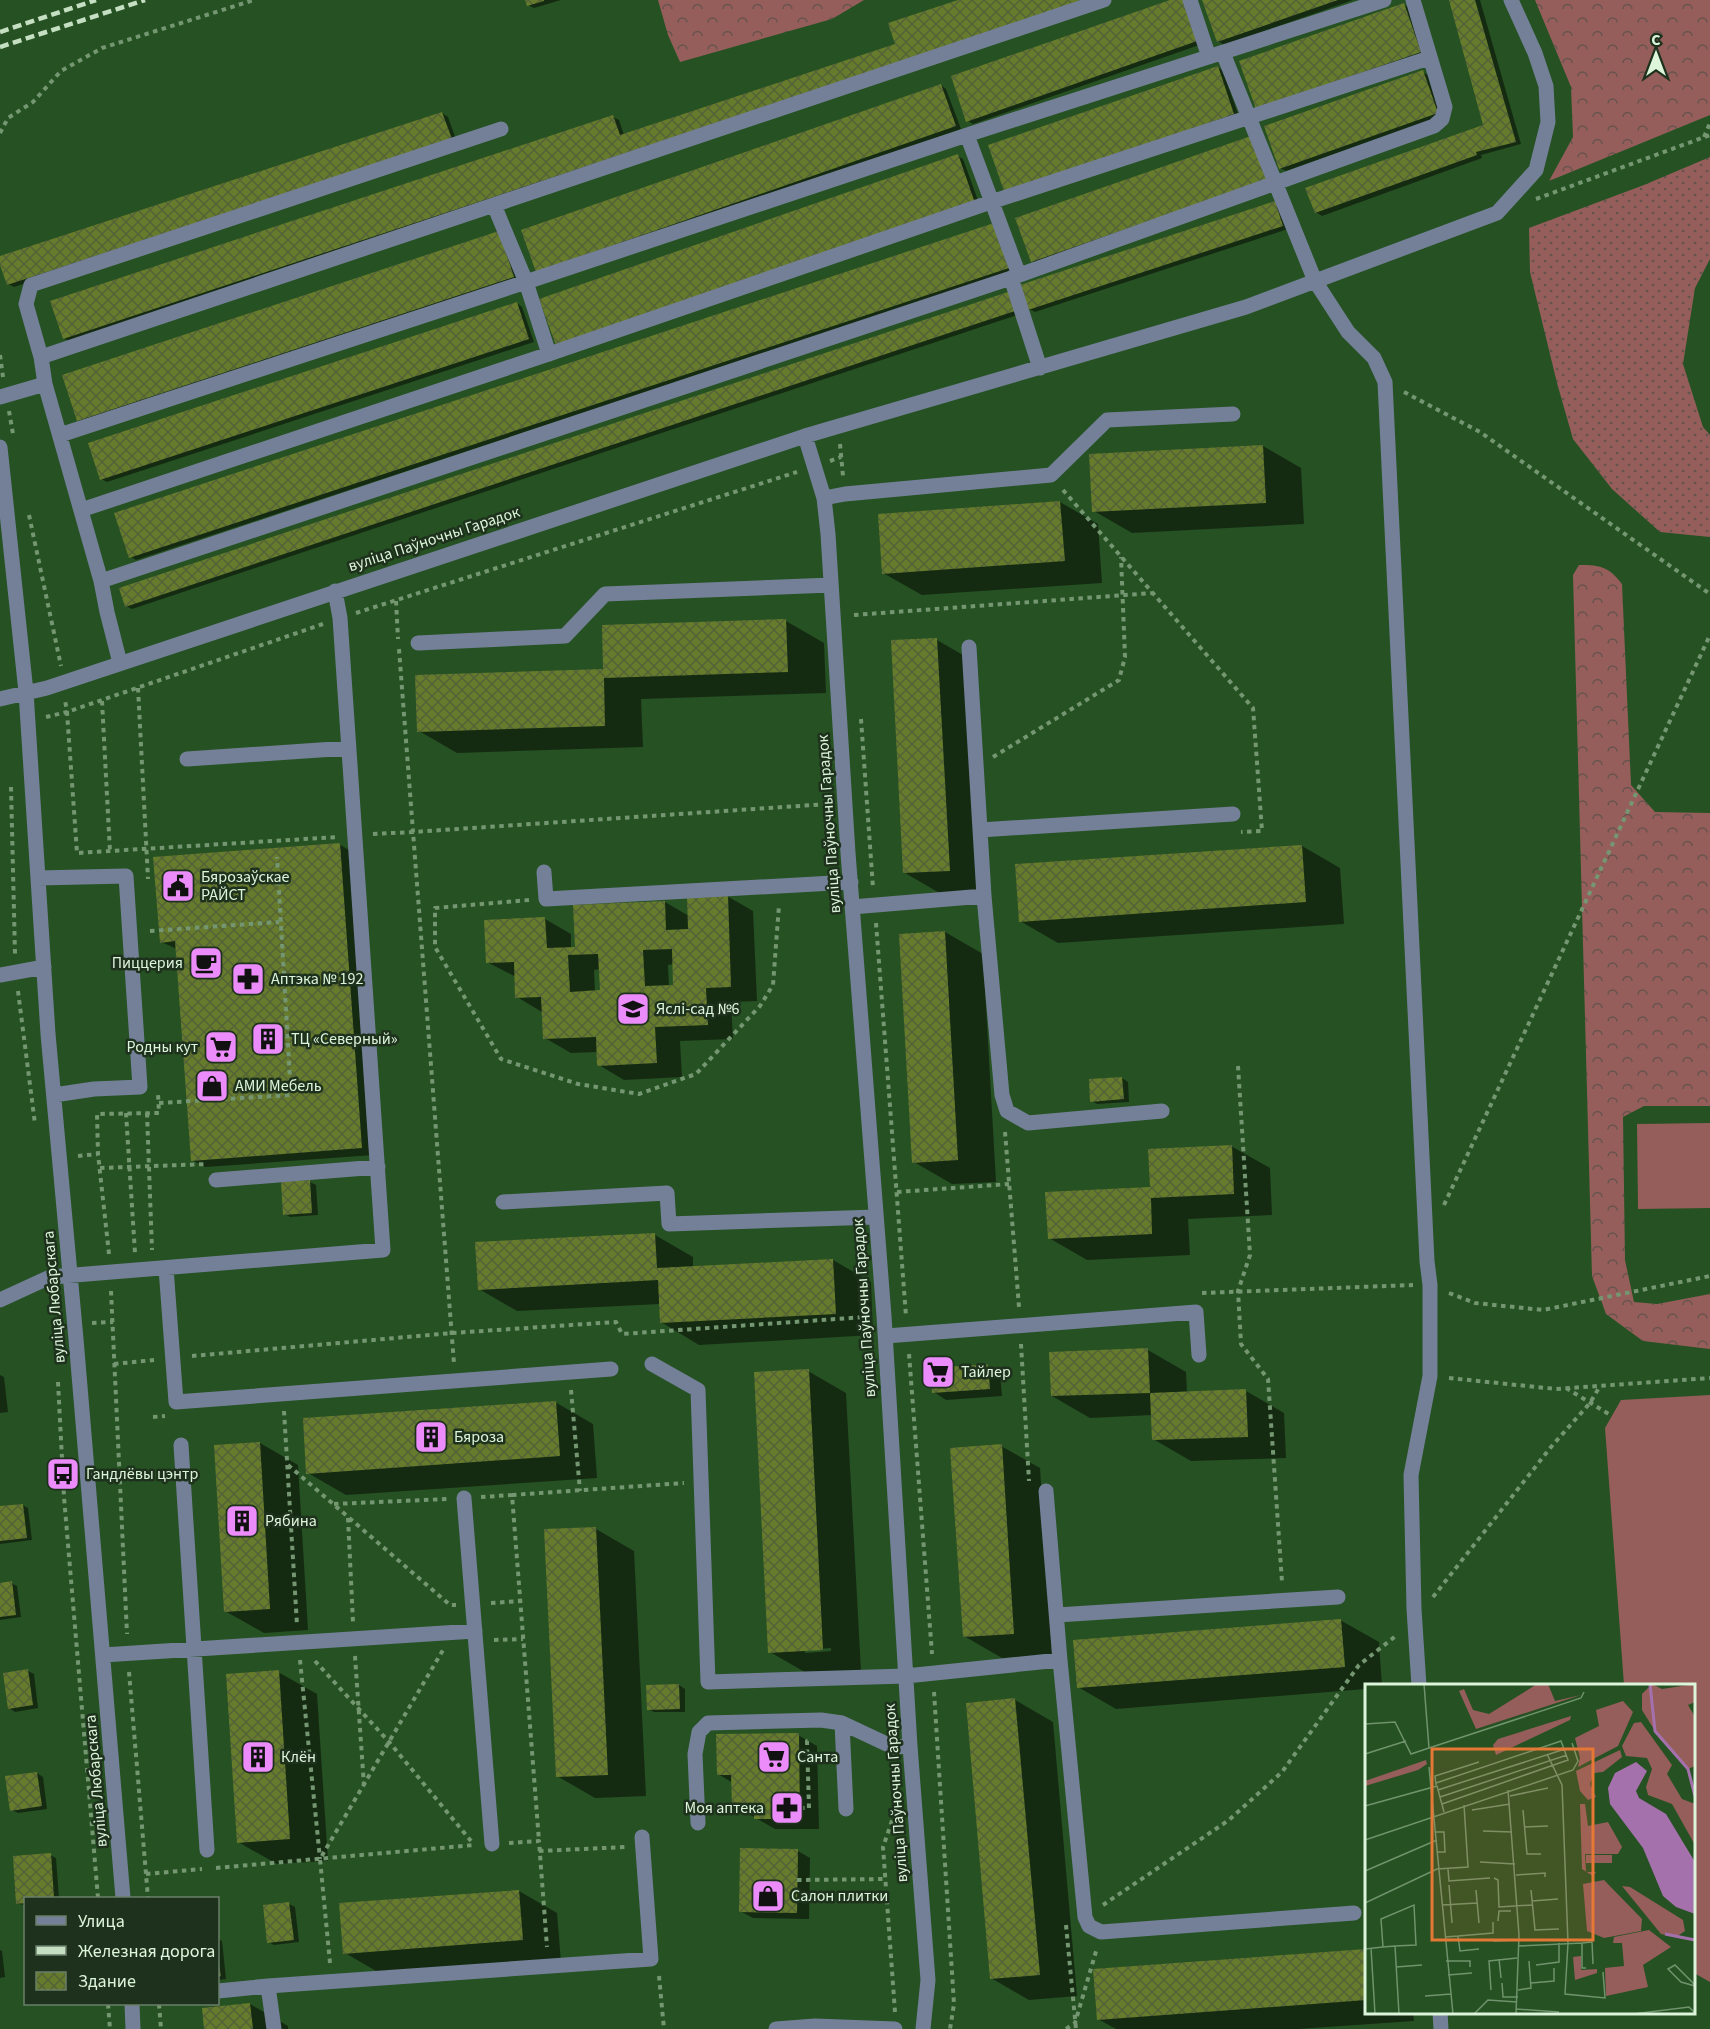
<svg xmlns="http://www.w3.org/2000/svg" width="1710" height="2029" font-family="'Source Sans 3',sans-serif">
<defs>
<pattern id="grass-dots" width="8" height="8" patternUnits="userSpaceOnUse" patternTransform="scale(1.5)"><rect width="8" height="8" fill="#955e5b"/><path d="M2 2h.1M6 6h.1" fill="none" stroke="#67534d" stroke-width="1.8" stroke-linecap="round"/></pattern>
<pattern id="forest-crowns" width="20" height="18" patternUnits="userSpaceOnUse" patternTransform="scale(1.5)"><rect width="20" height="18" fill="#955e5b"/><path d="M2 6a3 3 0 1 1 6 0M12 15a3 3 0 1 1 6 0" fill="none" stroke="#67534d"/></pattern>
<pattern id="building-cross-hatch" width="8" height="8" patternUnits="userSpaceOnUse" patternTransform="scale(1.5)"><rect width="8" height="8" fill="#677b2d"/><path d="M0 0l8 8M0 8l8-8" fill="none" stroke="#546237"/></pattern>
</defs>
<rect width="100%" height="100%" fill="#265123"/>
<!-- grass -->
<path fill="url(#grass-dots)" d="M1710,157V259L1695,288L1683,364L1703,427L1710,435V537L1660,532L1612,489L1573,439L1557,383L1530,272L1529,228L1644,185Z"/>
<!-- forest -->
<path fill="url(#forest-crowns)" d="M658,0H864L832,19L680,62L668,35Z
M1535,0H1710V115L1549,181L1573,137L1571,87Z
M1579,565C1601,565 1609,567 1622,584L1631,785L1655,812L1710,813V1106H1644L1623,1117L1625,1260L1634,1302L1657,1304L1710,1294V1349L1643,1341L1606,1314L1592,1276L1573,575Z"/>
<!-- pitch -->
<path fill="#955e5b" d="M1710,1123V1208L1638,1209L1637,1124Z
M1710,1395V1982L1694,1973V1686L1624,1685L1605,1428L1621,1400Z"/>
<!-- shadow -->
<path fill="#0007" fill-rule="evenodd" d="M526,0H561L534,8L528,5Z
M963,0H1106L70,342L64,338L613,117L619,120L624,135L897,45Z
M1175,0L1205,43L973,124L968,121Z
M1203,0H1353L1224,45L1218,41Z
M1450,0H1480L1521,144L1481,155L1482,158L1322,216L1316,212L1485,126Z
M1404,5L1410,8L1426,55L1263,111Z
M1218,67L1223,71L1239,117L1012,196Z
M1422,72L1428,75L1442,116L1286,171L1280,168Z
M941,85L946,89L961,129L543,274Z
M442,113L448,117L457,142L14,287L8,284L0,258Z
M958,156L963,159L980,206L564,351Z
M1272,183L1038,264L1032,261L1017,219Z
M1275,203L1281,206L1288,229L1035,312L1029,309Z
M1000,228L1014,271L136,560L130,556Z
M499,233L519,280L84,423L78,420Z
M1008,294L1020,314L132,609L126,606Z
M517,303L522,307L534,342L107,482L101,479Z
M1263,446L1301,468L1304,524L1132,533L1094,511Z
M1060,502L1098,524L1102,583L922,595L883,573L880,515Z
M786,621L824,643L826,693L641,699L643,747L457,753L419,731L605,670Z
M937,640L975,662L988,892L943,895L905,873L892,642Z
M339,844L352,852L374,1155L205,1167L192,1160L177,949L161,942Z
M1302,846L1340,868L1344,924L1058,943L1020,921Z
M727,896L753,911L757,1001L731,1002L733,1039L680,1041L682,1077L624,1080L599,1065L598,1052L571,1053L545,1038L542,1012L517,997L516,977L487,962L545,919L571,934V948H576L665,902L689,916ZM674,964L675,986L669,987L668,965ZM600,969L601,992H595L594,970Z
M945,932L983,954L996,1182L952,1184L914,1162Z
M1122,1078L1128,1082L1129,1102L1097,1104L1092,1101Z
M1231,1146L1270,1168L1272,1215L1188,1219L1190,1255L1087,1260L1049,1238L1151,1189Z
M310,1182L316,1185L318,1215L290,1217L285,1214Z
M655,1235L693,1257V1268L833,1260L871,1282L873,1335L699,1345L661,1322L660,1304L517,1311L479,1289Z
M1148,1350L1186,1372L1187,1393L1246,1391L1284,1413L1286,1458L1191,1461L1153,1439L1152,1415L1090,1418L1052,1396Z
M988,1366L1000,1373L1002,1396L946,1400L934,1392Z
M808,1371L846,1393L861,1671L808,1674L770,1652ZM831,1648V1651L805,1653V1650Z
M0,1375L4,1377L8,1412L0,1413Z
M555,1402L593,1424L597,1478L346,1495L308,1473Z
M260,1443L298,1465L308,1630L264,1633L225,1611Z
M1001,1446L1040,1468L1052,1655L1002,1658L964,1636Z
M23,1505L28,1508L32,1540L0,1544V1508Z
M596,1529L634,1551L646,1796L595,1798L557,1776Z
M11,1583L17,1586L21,1617L0,1620V1584Z
M1340,1620L1379,1642L1382,1686H1366V1689L1116,1709L1078,1687Z
M28,1671L34,1674L38,1708L15,1712L9,1708Z
M278,1672L317,1694L328,1861L277,1864L238,1842Z
M679,1685L685,1689V1712H654L648,1709Z
M1015,1700L1053,1722L1077,1996L1029,2000L991,1978Z
M798,1735L817,1746L819,1829H775L733,1805V1783L718,1774Z
M37,1773L43,1777L47,1809L18,1813L12,1810Z
M798,1851L810,1858L809,1919L753,1918L740,1911Z
M50,1855L56,1858L59,1898H26V1906L17,1903Z
M519,1891L557,1913L561,1962L383,1975L345,1953L341,1904Z
M289,1904L295,1907L299,1942L274,1945L268,1942Z
M218,1939L222,1941L226,1979L218,1980Z
M0,1950L2,1951L5,1977L0,1978Z
M1366,1950V2012H1413L1414,2021L1298,2029H1116L1098,2019L1095,1970Z
M250,2004L288,2026V2029H206Z"/>
<!-- building -->
<path fill="url(#building-cross-hatch)" fill-rule="evenodd" d="M525,0H544V1L527,6Z
M958,0H1090L63,339L50,301L613,115L620,135L895,44L888,23Z
M1170,0H1186L1200,40L966,122L951,76Z
M1202,0H1338L1217,42Z
M1449,0H1475L1516,142L1476,152L1477,155L1315,213L1305,188L1483,125Z
M1404,3L1421,52L1256,109L1239,61Z
M1218,66L1234,114L1005,194L988,145Z
M1423,70L1438,113L1279,169L1264,126Z
M941,84L956,126L536,272L521,230Z
M442,112L452,139L7,285L0,265V256Z
M1251,136L1267,180L1031,262L1015,218Z
M958,154L975,203L557,348L539,299Z
M1275,201L1283,226L1028,310L1020,285Z
M994,223L1009,268L129,558L114,513Z
M499,231L514,277L77,421L62,375Z
M1008,292L1015,311L125,607L119,588Z
M517,302L529,339L100,480L88,443Z
M1263,445L1266,503L1092,512L1089,454Z
M1060,501L1065,561L882,574L878,514Z
M786,619L788,672L604,678L605,726L417,732L415,675L603,669L602,625Z
M937,638L950,871L903,873L891,640Z
M340,843L362,1148L191,1161L175,941L160,943L153,857Z
M1302,845L1306,902L1019,922L1015,864Z
M728,895L731,987L706,988L708,1025L655,1027L657,1063L597,1066L596,1037L543,1039L541,997L515,998L514,962L486,963L484,920L545,917L547,948L575,947L573,905L665,901L666,930L688,929L687,896ZM672,949L673,985L645,986L643,950ZM598,954L600,990L570,992L568,955Z
M945,931L958,1160L912,1163L899,934Z
M1122,1077L1124,1099L1090,1102L1089,1079Z
M1232,1145L1234,1194L1151,1198L1152,1234L1048,1239L1045,1192L1150,1187L1148,1149Z
M310,1180L312,1213L283,1215L281,1182Z
M655,1233L657,1268L833,1259L836,1314L660,1323L658,1280L478,1290L475,1242Z
M1148,1348L1150,1393L1051,1396L1049,1352Z
M988,1364L990,1389L932,1393L931,1368Z
M809,1369L823,1650L768,1653L754,1372Z
M1246,1389L1248,1437L1152,1440L1150,1393Z
M556,1401L560,1456L306,1474L303,1418Z
M260,1442L270,1609L224,1612L214,1445Z
M1002,1444L1014,1634L963,1637L950,1448Z
M23,1504L27,1538L0,1541V1506Z
M596,1527L608,1775L556,1777L544,1529Z
M12,1581L16,1615L0,1617V1583Z
M1341,1619L1345,1667L1077,1688L1073,1640Z
M28,1669L33,1705L8,1709L3,1673Z
M279,1670L290,1839L237,1843L226,1674Z
M679,1684L680,1709L647,1710L646,1685Z
M1015,1698L1040,1975L990,1979L966,1703Z
M799,1733L800,1819H754V1806H732L731,1775H717L716,1734Z
M37,1772L42,1806L10,1811L5,1776Z
M740,1848L798,1849L797,1913L739,1912Z
M51,1853L54,1898H26V1903L16,1904L13,1856Z
M519,1890L523,1940L343,1954L339,1903Z
M289,1902L294,1940L267,1943L263,1905Z
M1366,1949V2000L1097,2020L1093,1969Z
M218,1959L221,1976L218,1977Z
M250,2003L253,2029H204L202,2008Z"/>
<g fill="none" stroke-linecap="round" stroke-linejoin="round">
<!-- path -->
<path stroke="#749771" stroke-width="4" stroke-dasharray="4.5 4.5" stroke-linecap="butt" d="M0,133L8,118L33,102L61,71L102,48L254,0
M1704,137L1710,123
M1536,199L1710,135
M0,355L3,377
M1404,392L1480,432L1710,594
M9,411L13,434
M840,444L843,476
M830,461L841,457
M1063,490L1253,708L1262,831L1241,832
M29,515L61,666
M396,601L398,639
M356,613L797,472
M854,615L1153,593
M323,624L67,712L77,853L338,837
M399,649L413,832L828,804
M138,688L148,879
M102,701L110,852
M46,717L67,712L65,700
M861,719L873,888
M993,757L1119,680L1125,657L1121,557
M11,787L15,954
M373,834L413,832L454,1364
M529,900L435,908V947L501,1059L578,1084L639,1094L696,1074L760,1006L773,985L779,905
M876,923L906,1316
M150,931L279,922
M18,991L35,1124
M1238,1066L1250,1255L1238,1291L1241,1344L1268,1379L1282,1582
M159,1103L291,1095L277,857
M126,1113L135,1253
M147,1113L152,1250
M1005,1132L1019,1307
M78,1156L98,1154
M100,1168L207,1164
M897,1192L1009,1184
M1444,1205L1710,635
M109,1254L98,1154L97,1114L159,1113L158,1093
M111,1291L127,1634
M1202,1293L1413,1285
M1449,1293L1475,1303L1543,1310L1710,1276
M92,1323L113,1322
M1021,1344L1029,1481
M909,1354L932,1654
M192,1356L452,1333L616,1322L622,1334L865,1317
M114,1364L154,1360
M1449,1378L1556,1389L1710,1378
M58,1382L64,1497L98,1898
M1566,1388L1612,1416
M571,1390L580,1491
M284,1411L297,1625
M153,1417L165,1416
M288,1465L450,1605H456
M512,1495L684,1483
M481,1497L512,1495L539,1841
M334,1504L447,1499
M348,1518L353,1622
M1433,1597L1551,1447L1590,1403L1600,1386
M491,1603L520,1601
M494,1640L523,1639
M355,1656L364,1786
M300,1660L320,1859
M315,1661L390,1743L471,1841
M129,1672L148,1898
M934,1692L954,2004L950,2029
M800,1808H809L807,1741H811
M895,1812L883,1847L895,2012
M509,1843L539,1841L547,1947
M539,1851L626,1847
M216,1868L474,1845
M146,1874L202,1869
M797,1880L886,1879
M1103,1905L1229,1820L1282,1772L1359,1665L1397,1635
M1066,1925L1076,2029
M330,1963L320,1859L443,1650
M659,1976L664,2029
M108,2004L110,2029
M159,2004L161,2029
M1066,2029L1075,2023L1097,1948"/>
<!-- minor -->
<path stroke="#738098" stroke-width="15" d="M1190,0L1209,57
M1223,53L1315,281L1348,332L1374,358L1385,382L1427,1261L1430,1285V1376L1411,1475L1414,1609L1419,1686
M967,135L1019,275
M494,205L526,282L549,354
M1011,278L1040,368
M41,357L1104,0
M45,384L41,357L26,304L31,285L501,129
M0,397L45,384L101,581L107,612L120,663
M60,435L526,282L967,135L1384,0
M805,436L824,498L828,534L848,853L884,1316L910,1746L928,1980L923,2029
M0,447L26,692L48,1034L76,1339L123,1898
M824,498L845,494L1051,475L1107,420L1233,414
M81,510L549,354L991,202L1429,58
M101,581L1011,278L1434,126L1442,119L1445,107L1413,0
M418,643L565,636L605,594L831,585
M969,647L984,896L1002,1095L1007,1111L1028,1123L1162,1111
M0,699L47,688L805,436L1246,307L1497,213L1536,170L1548,122L1546,86L1535,53L1511,0
M187,759L349,748
M980,830L1233,814
M544,872L546,899L851,882
M38,878L126,876L140,1087L94,1089L54,1095
M852,907L984,896
M0,975L44,967
M216,1180L378,1167
M503,1202L667,1193L669,1224L876,1217
M166,1268L176,1402L611,1369
M0,1300L50,1277L383,1250L340,618L335,591
M886,1336L1196,1312L1199,1355
M652,1364L698,1390L708,1682L906,1676L1060,1660
M181,1445L207,1850
M1046,1491L1060,1660L1085,1917L1089,1926L1101,1932L1354,1913
M464,1498L492,1844
M1057,1615L1338,1597
M103,1655L475,1631
M846,1809L842,1723L893,1747L910,1746
M698,1823L695,1754L699,1732L708,1723L821,1720L842,1723
M268,1986L651,1959L642,1837
M218,1991L268,1986L274,2029
M132,2004L133,2029
M1440,2012L1441,2029
M776,2029L815,2026L895,2029"/>
<!-- rail -->
<path stroke="#c5dfc2" stroke-width="4.5" stroke-dasharray="9 4.5" stroke-linecap="butt" d="M0,32L96,0
M0,47L145,0"/>
</g>
<!-- icons -->
<defs>
<g id="civic-square" transform="scale(1.725)"><rect x="-9" y="-9" width="18" height="18" rx="4" fill="#ec8cfa" stroke="#1e311c"/><path d="M-.6-6.5H3V-4.5H.6V-3L4-1V1h2V6H-6V1h2V-1L-.6-3ZM-1.2 2.5V6h2.4V2.5Z" fill="#111"/></g>
<g id="cafe-square" transform="scale(1.725)"><rect x="-9" y="-9" width="18" height="18" rx="4" fill="#ec8cfa" stroke="#1e311c"/><path d="M-5.5-4.5H6V0H3Q3 3.5 0 3.5H-2.5Q-5.5 3.5-5.5 0ZM3-3.2v2h1.7v-2ZM-6 4.5H4V6H-6Z" fill="#111"/></g>
<g id="pharmacy-square" transform="scale(1.725)"><rect x="-9" y="-9" width="18" height="18" rx="4" fill="#ec8cfa" stroke="#1e311c"/><path d="M-2-6h4v4h4v4h-4v4h-4v-4h-4v-4h4Z" fill="#111"/></g>
<g id="school-square" transform="scale(1.725)"><rect x="-9" y="-9" width="18" height="18" rx="4" fill="#ec8cfa" stroke="#1e311c"/><path d="M0-5L7-2L0 1L-7-2ZM-4 1L0 2.5L4 1V4Q0 6-4 4Z" fill="#111"/></g>
<g id="building-square" transform="scale(1.725)"><rect x="-9" y="-9" width="18" height="18" rx="4" fill="#ec8cfa" stroke="#1e311c"/><path d="M-4-6H4V6H1V3H-1V6H-4ZM-2.5-4.3h1.7v1.8h-1.7ZM.8-4.3h1.7v1.8H.8ZM-2.5-1h1.7V.8h-1.7ZM.8-1h1.7V.8H.8Z" fill="#111"/></g>
<g id="supermarket-square" transform="scale(1.725)"><rect x="-9" y="-9" width="18" height="18" rx="4" fill="#ec8cfa" stroke="#1e311c"/><path d="M-6-5.5h2.5l.6 2H6L4.5 2H-2.5L-4.4-4H-6ZM-1.5 3.2a1.3 1.3 0 1 0 .1 0ZM3 3.2a1.3 1.3 0 1 0 .1 0Z" fill="#111"/></g>
<g id="shop-square" transform="scale(1.725)"><rect x="-9" y="-9" width="18" height="18" rx="4" fill="#ec8cfa" stroke="#1e311c"/><path d="M-5-2.5h2.3a2.7 3.5 0 0 1 5.4 0H5L5.5 6h-11ZM-1.5-2.5h3a1.5 2.3 0 0 0-3 0Z" fill="#111"/></g>
<g id="bus-square" transform="scale(1.725)"><rect x="-9" y="-9" width="18" height="18" rx="4" fill="#ec8cfa" stroke="#1e311c"/><path d="M-5-6H5V4H4V6H2V4H-2V6H-4V4H-5ZM-3.5-4V0h7V-4ZM-3.5 1.2v1.5H-2V1.2ZM2 1.2v1.5H3.5V1.2Z" fill="#111"/></g>
</defs>
<g fill-rule="evenodd">
<use href="#civic-square" x="178" y="886"/>
<use href="#cafe-square" x="206" y="963"/>
<use href="#pharmacy-square" x="248" y="979"/>
<use href="#school-square" x="633" y="1009"/>
<use href="#building-square" x="268" y="1039"/>
<use href="#supermarket-square" x="221" y="1047"/>
<use href="#shop-square" x="212" y="1086"/>
<use href="#supermarket-square" x="938" y="1372"/>
<use href="#building-square" x="431" y="1437"/>
<use href="#bus-square" x="63" y="1474"/>
<use href="#building-square" x="242" y="1521"/>
<use href="#building-square" x="258" y="1757"/>
<use href="#supermarket-square" x="774" y="1757"/>
<use href="#pharmacy-square" x="787" y="1808"/>
<use href="#shop-square" x="768" y="1896"/>
</g>
<g text-anchor="middle" dominant-baseline="central" stroke-width="5" stroke-linejoin="round" paint-order="stroke">
<!-- street labels -->
<g font-size="16" fill="#ddf5da" stroke="#1e311c">
<text transform="translate(434 539) rotate(-18)">вуліца Паўночны Гарадок</text>
<text transform="translate(829 824) rotate(-94)">вуліца Паўночны Гарадок</text>
<text transform="translate(54 1297) rotate(-95)">вуліца Любарскага</text>
<text transform="translate(864 1308) rotate(-94)">вуліца Паўночны Гарадок</text>
<text transform="translate(96 1781) rotate(-95)">вуліца Любарскага</text>
<text transform="translate(896 1793) rotate(-94)">вуліца Паўночны Гарадок</text>
</g>
<!-- poi labels -->
<g font-size="16" fill="#ddf5da" stroke="#1e311c" text-anchor="start">
<text x="201" y="877">Бярозаўскае<tspan x="201" dy="18">РАЙСТ</tspan></text>
<text x="183" y="963" text-anchor="end">Пиццерия</text>
<text x="271" y="979">Аптэка № 192</text>
<text x="656" y="1009">Яслі-сад №6</text>
<text x="291" y="1039">ТЦ «Северный»</text>
<text x="198" y="1047" text-anchor="end">Родны кут</text>
<text x="235" y="1086">АМИ Мебель</text>
<text x="961" y="1372">Тайлер</text>
<text x="454" y="1437">Бяроза</text>
<text x="86" y="1474">Гандлёвы цэнтр</text>
<text x="265" y="1521">Рябина</text>
<text x="281" y="1757">Клён</text>
<text x="797" y="1757">Санта</text>
<text x="764" y="1808" text-anchor="end">Моя аптека</text>
<text x="791" y="1896">Салон плитки</text>
</g>
</g>
<!-- overview -->
<g transform="translate(1365 1684)">
<rect width="330" height="330" fill="#265123"/>
<path d="M172,0H183L190,17L216,11L111,45L94,7L99,5L108,26L124,30ZM255,66L257,73L238,88L229,89L225,100L231,113L223,116L215,107L211,87ZM257,202L265,203L318,236L320,247L311,253L296,250Z" fill="#955e5b"/>
<path d="M258,17L268,28L253,62L213,83L215,74L210,54L234,42L231,26ZM206,32L205,36L131,71L128,61L133,55ZM276,38L307,81L302,90L317,115L330,120V161L307,120L283,111L281,103L287,85L282,74L261,72L257,62L269,39ZM61,76L62,80L53,86L0,102V97ZM215,120H220L223,142L243,138L257,163L253,170H220L221,188H231L228,192L217,185Z" fill="#955e5b"/>
<path d="M287,0L297,5L330,0V18L323,21L330,33V82L323,85L295,55L277,26V10Z" fill="#955e5b"/>
<path d="M284,246L306,263L278,281L283,303L241,312L240,284L259,282L257,259H248L249,253ZM216,272V286L232,285V289L210,296L208,273Z" fill="#955e5b"/>
<path d="M221,171H247V179H221ZM239,196L277,235L276,247L239,254L222,247L218,200Z" fill="#955e5b"/>
<path d="M271,78L282,87L271,107L274,114L301,130L330,178V230L311,223L298,212L278,164L245,120L243,104L250,89Z" fill="#a571ad"/>
<path fill="none" stroke="#a571ad" stroke-width="3" d="M285,0L290,47L323,85L330,112M300,250L330,256"/>
<path fill="none" stroke="#6f936c" stroke-width="1.5" d="M0,40L30,38L46,70L64,64L59,0M64,64L216,14L219,8M0,70L41,57M182,70L197,101L203,259L200,310L240,314L238,288M64,83L88,330M71,99L196,57L203,76L77,120M71,101L70,92L114,78M73,106L200,65M143,106L154,251L151,330M145,112L183,104M75,113L202,71M0,122L72,102L79,128M107,126L145,120M158,126L162,170H176M159,143L183,142M118,147L147,148M71,148H79L80,168H72M0,156L208,86L213,77L207,59M115,178L150,180M83,185L84,197L125,194M0,187L72,156M151,191L180,189V193M129,194L133,196L134,223L167,221M84,201L87,239M111,206L114,239M166,206L170,246L194,245M167,217L193,215M0,219L72,185L103,183L99,121M77,221L112,219M133,237L134,227H146M93,252L128,249V238M80,253L93,252L95,267L114,265M128,257L154,256M217,259L227,258L228,280M30,262L34,330M153,262L217,259V284H221M6,264L10,330M0,265L18,263L30,262L51,261L49,221L16,235L18,263M134,275L136,294M81,277H105V283M171,281L194,278V259M31,283L57,281M83,291L107,289M137,299L138,313H153M166,299L189,297V284M330,301L310,281L303,285L316,298L330,302M126,306L124,277L152,274M153,306L166,304L164,277M60,312L86,310M151,325L194,328M109,330L123,316L152,318M268,330L324,323L330,329"/>
<path fill="#e67835" fill-opacity="0.15" stroke="#e67835" stroke-width="3" d="M67,65H228V256H67Z"/>
<rect width="330" height="330" fill="none" stroke="#ddf5da" stroke-width="3"/>
</g>
<!-- legend -->
<rect x="24" y="1897" width="195" height="108" fill="#1e311c" stroke="#6a7f68" stroke-width="1.5"/>
<rect x="36" y="1916" width="30" height="9" fill="#738098" stroke="#6a7f68" stroke-width="1.5"/>
<text x="78" y="1927" font-size="18" fill="#ddf5da">Улица</text>
<rect x="36" y="1946" width="30" height="9" fill="#c5dfc2" stroke="#6a7f68" stroke-width="1.5"/>
<text x="78" y="1957" font-size="18" fill="#ddf5da">Железная дорога</text>
<rect x="36" y="1972" width="30" height="18" fill="url(#building-cross-hatch)" stroke="#6a7f68" stroke-width="1.5"/>
<text x="78" y="1987" font-size="18" fill="#ddf5da">Здание</text>
<!-- north arrow -->
<g transform="translate(1656 54)" stroke="#1e311c" stroke-width="4.5" paint-order="stroke">
<path d="M0-4.5L10 22L0 15L-10 22Z" fill="#ddf5da"/>
<text y="-9" font-size="16" font-weight="bold" text-anchor="middle" fill="#ddf5da">С</text>
</g>
</svg>
